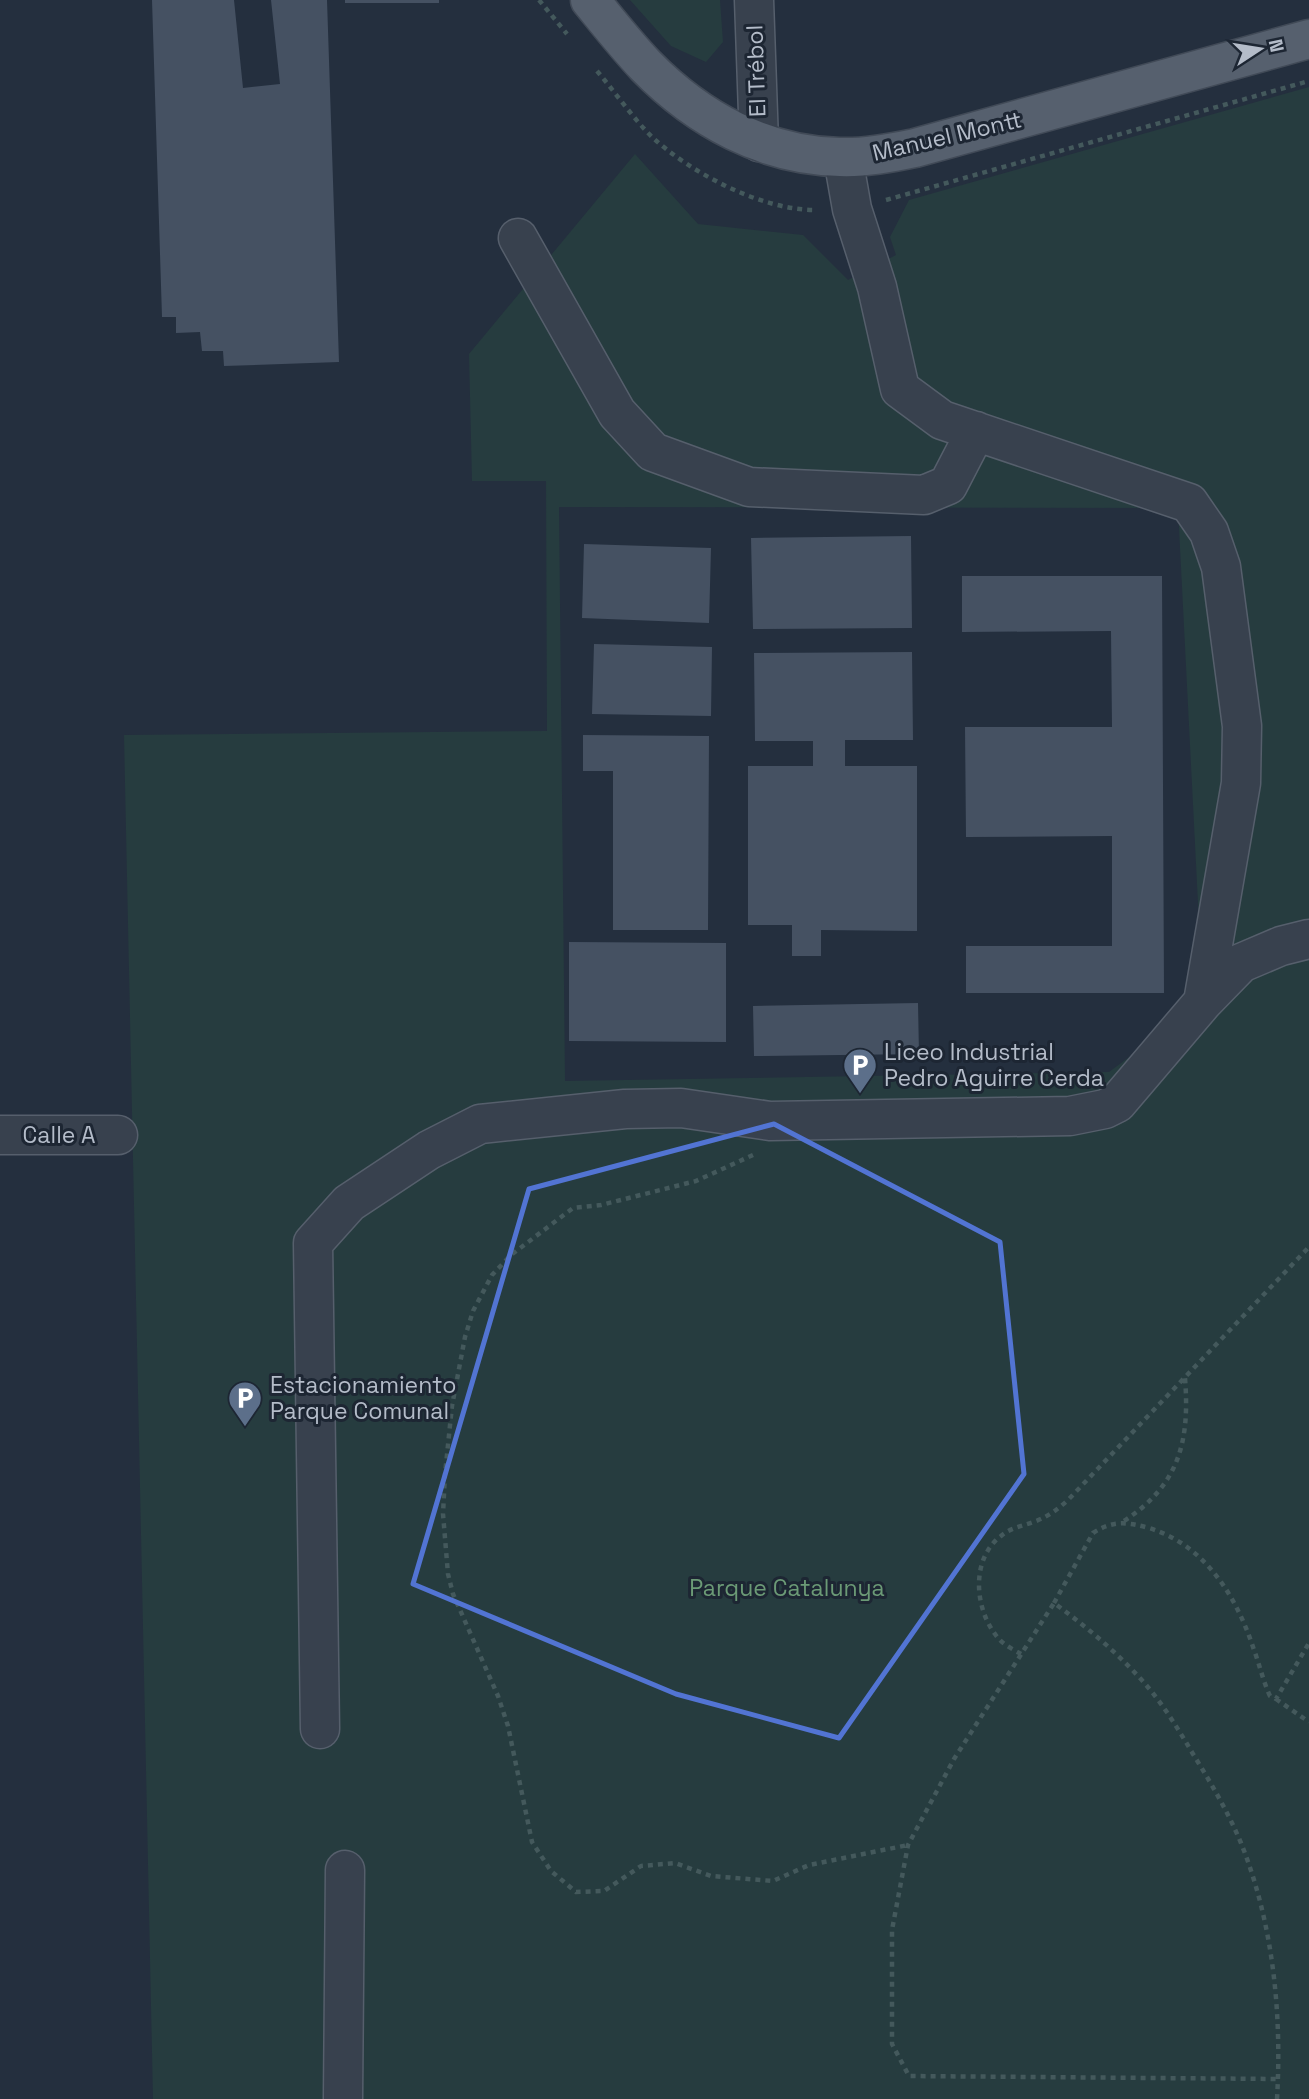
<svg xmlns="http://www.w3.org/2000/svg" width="1309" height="2099" font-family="'Space Grotesk',sans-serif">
<rect width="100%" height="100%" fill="#242f3e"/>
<!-- green -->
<path fill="#263c3f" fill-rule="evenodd" d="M630,0H720L723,42L706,62L671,46Z
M1309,87V2099H153L124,735L547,731L546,481H472L469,354L635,154L698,224L803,235L848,280L896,255L890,237L909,200ZM559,507L1178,508L1203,1002L1109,1072L565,1081Z"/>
<!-- building -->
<path fill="#455162" d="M152,0H234L243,88L280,84L271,0H327L339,362L224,366L223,351H202L200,332L176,333V317H162Z
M345,0H439V3H345Z
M911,536L912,628L753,629L751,538Z
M584,544L711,548L709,623L582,618Z
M962,576H1162L1164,993H966V946H1112V836L966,837L965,727H1112L1111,631L962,632Z
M594,644L712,647L711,716L592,714Z
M912,652L913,740H845V766H917V931L821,930V956H792V925H748V766H813V741H755L754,653Z
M583,735L709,736L708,930H613V771H583Z
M569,942L726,943V1042L569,1041Z
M918,1003L919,1054L754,1056L753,1006Z"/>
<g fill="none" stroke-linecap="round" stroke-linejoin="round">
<!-- minor casing -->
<g stroke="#565f6c" stroke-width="41">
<path id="minor" d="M754,0L759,142
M843,158L852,209L877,287L900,389L942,420L1189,503L1209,532L1221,567L1242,726L1241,783L1203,1002
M518,238L617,413L653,452L749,487L924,495L948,485L976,431
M0,1135H118
M320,1729L313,1243L349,1203L429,1150L480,1124L625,1109L681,1108L770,1121L1070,1116L1105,1109L1117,1103L1203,1002L1241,963L1281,946L1309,939
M343,2099L345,1870"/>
</g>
<!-- major casing -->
<g stroke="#414a57" stroke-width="41">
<path id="major" d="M590,0C608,22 626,45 646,66C698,119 765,156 840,157C865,158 891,153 915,148L1309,39"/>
</g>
<!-- path -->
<path stroke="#44595c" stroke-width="4.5" stroke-dasharray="5 5" stroke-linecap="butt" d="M539,0L567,34
M597,71C615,92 632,117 652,137C691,173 761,210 815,210
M886,200L1309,81
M753,1155L696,1181L601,1205L573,1208L511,1255L492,1275L473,1311L465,1337L452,1406L445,1474L443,1514L448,1574L453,1594L498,1696L508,1726L532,1842L551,1871L576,1892L604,1891L641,1866L675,1863L711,1876L773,1881L809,1865L908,1845
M1124,1521C1179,1485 1190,1442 1185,1378
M1054,1603L1093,1533C1113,1520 1127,1522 1149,1528C1205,1545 1237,1597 1254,1650C1260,1666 1263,1681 1270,1696L1276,1699L1309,1643
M1021,1654C1014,1650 1004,1645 999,1639C974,1611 970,1559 1001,1536C1011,1527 1024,1526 1036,1521C1049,1516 1058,1509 1068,1500L1309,1247
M1276,1699L1309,1722
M1277,2099C1282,2013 1273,1923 1241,1843C1228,1812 1211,1783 1193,1754C1177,1727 1160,1699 1138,1676C1113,1649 1084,1625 1054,1603L954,1759L908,1845L892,1930V2044L909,2076L1278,2079"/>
<!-- minor -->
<use href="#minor" stroke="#38414e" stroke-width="38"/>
<!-- major -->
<use href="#major" stroke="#56606e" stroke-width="38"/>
</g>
<!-- marked area -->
<path fill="none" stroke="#5274d3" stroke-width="5" stroke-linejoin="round" d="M774,1124L1000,1242L1024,1474L839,1738L676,1694L413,1584L529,1189Z"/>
<!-- icons -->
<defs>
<g id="parking-pin" transform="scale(1.75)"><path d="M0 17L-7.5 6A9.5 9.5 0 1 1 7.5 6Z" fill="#5c6f8a" stroke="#1d2633"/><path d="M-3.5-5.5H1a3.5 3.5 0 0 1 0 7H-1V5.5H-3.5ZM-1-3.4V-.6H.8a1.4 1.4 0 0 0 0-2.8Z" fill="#fff"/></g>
</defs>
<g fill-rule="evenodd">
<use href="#parking-pin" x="860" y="1065"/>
<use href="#parking-pin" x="245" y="1398"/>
</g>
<g text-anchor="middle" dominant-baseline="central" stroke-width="6" stroke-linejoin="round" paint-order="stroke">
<!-- street labels -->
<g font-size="23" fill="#b4bcc9" stroke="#1d2633">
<text transform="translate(756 71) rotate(-92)">El Trébol</text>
<text transform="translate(947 136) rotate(-13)">Manuel Montt</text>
<text x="59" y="1135">Calle A</text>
</g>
<!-- poi labels -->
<g font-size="23" fill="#b4bcc9" stroke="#1d2633" text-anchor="start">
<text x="884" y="1052">Liceo Industrial<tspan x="884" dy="26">Pedro Aguirre Cerda</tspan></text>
<text x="270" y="1385">Estacionamiento<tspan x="270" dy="26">Parque Comunal</tspan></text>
</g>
<!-- park labels -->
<g font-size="23" fill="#6b9a76" stroke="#1d2633">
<text x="787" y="1588">Parque Catalunya</text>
</g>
</g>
<!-- north arrow -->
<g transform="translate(1260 49) rotate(78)" stroke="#1d2633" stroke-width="5" paint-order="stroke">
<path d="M0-5L12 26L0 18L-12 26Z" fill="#b4bcc9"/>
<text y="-10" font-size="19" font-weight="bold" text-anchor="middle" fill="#b4bcc9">N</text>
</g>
</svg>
